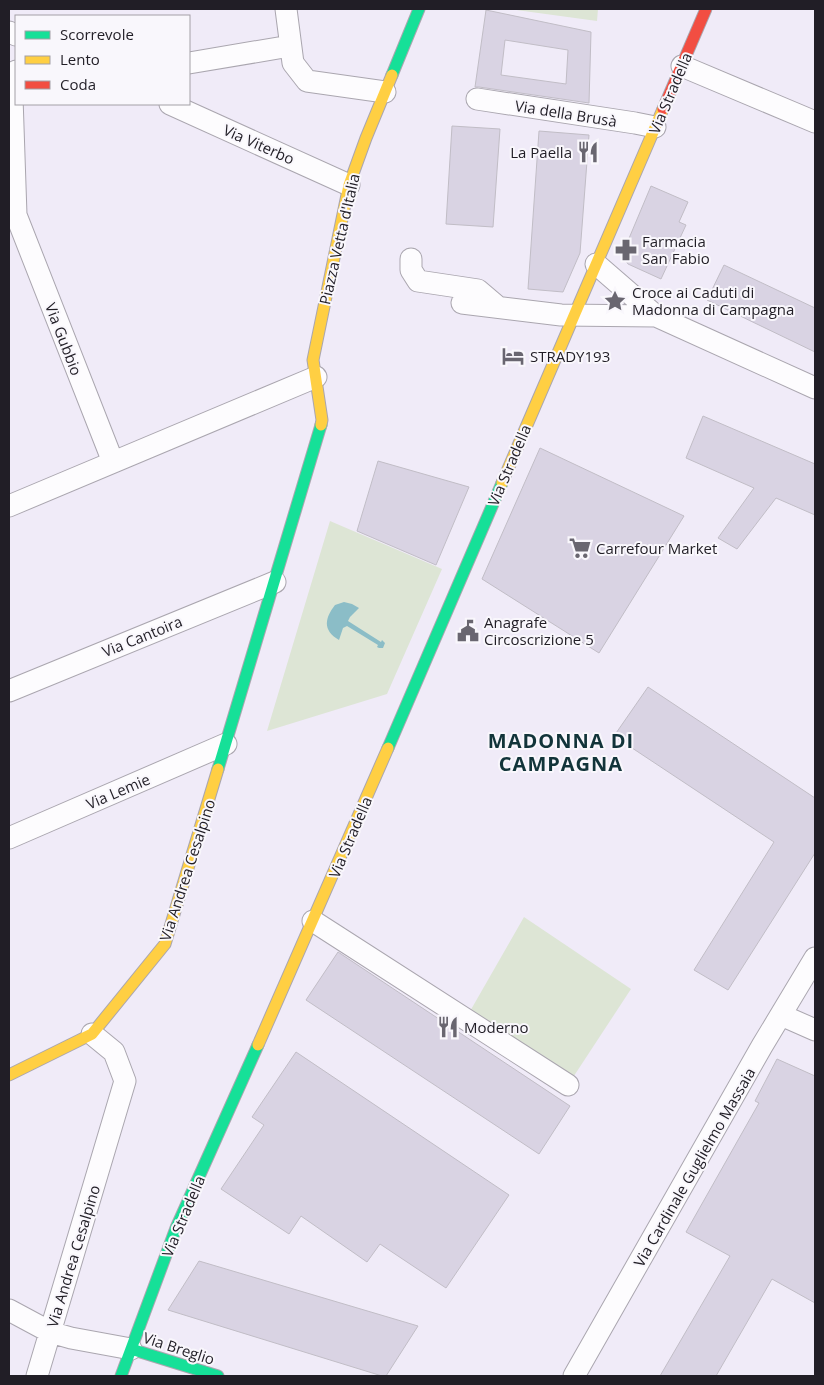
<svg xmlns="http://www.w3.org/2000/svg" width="824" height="1385" font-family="'Open Sans',sans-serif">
<rect width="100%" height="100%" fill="#f0ebf8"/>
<!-- green -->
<path fill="#dde5d5" d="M509,9H598L597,21Z
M330,521L442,569L387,694L267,731Z
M524,917L631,989L568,1085L465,1020Z"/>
<!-- water -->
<path fill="#8bbdc7" d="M344,602L352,604L359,608L350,617L348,621L381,642L382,640L385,643L383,648H379L377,647L378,645L347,626L343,628L339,640C322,630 325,618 335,605Z"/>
<!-- building -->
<path fill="#d9d3e3" stroke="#c1bdc6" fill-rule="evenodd" d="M486,10L591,32L589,103L479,87H475ZM505,40L568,50L566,84L501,75Z
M452,126L500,129L493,227L446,224Z
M539,131L589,135L580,253L563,292L528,289Z
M651,186L688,202L679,222L686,225L661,279L628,264L622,255Z
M724,265L815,308V352L707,300Z
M703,416L815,464V515L776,498L737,549L718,538L754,488L686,458Z
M540,448L684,516L599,653L482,579Z
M378,461L469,487L436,565L357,531Z
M648,687L815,798V853L728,990L694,970L774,842L614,736Z
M338,952L570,1106L539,1154L306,1000Z
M296,1052L509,1195L446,1288L380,1244L367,1262L301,1216L289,1234L221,1189L264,1125L252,1117Z
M777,1059L815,1076V1303L772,1279L716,1376H660L730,1256L686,1232L759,1103L755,1101Z
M199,1261L418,1326L386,1376H382L168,1310Z"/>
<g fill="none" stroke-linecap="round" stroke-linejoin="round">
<!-- street casing -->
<g stroke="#aaa6af" stroke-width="23">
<path id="street" d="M286,9L293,63L307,81L385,92
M9,32L16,35
M189,63L290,46
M682,66L815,122
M16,71L15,75L12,97L16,215L113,462
M477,99L635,123L655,127
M170,104L349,185
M411,259V270L418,281L478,290L498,307
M596,264L656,316L815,388
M462,303L561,315L656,316
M9,506L316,377
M9,691L275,582
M9,838L226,744
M313,921L568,1085
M781,1015L815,1030
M9,1310L50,1332L71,1338L131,1349
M37,1376L125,1081L114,1052L92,1034
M574,1376L762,1046L815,958"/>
</g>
<!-- fast casing -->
<g stroke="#aaa6af" stroke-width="13">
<path id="fast" d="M392,75L419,9
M388,748L502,483
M218,769L321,425
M131,1349L218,1376
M121,1376L176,1228L258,1045"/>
</g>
<!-- slow casing -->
<g stroke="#aaa6af" stroke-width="13">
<path id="slow" d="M321,425L322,420L313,360L349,185L366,138L392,75
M502,483L663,109
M258,1045L388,748
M9,1075L92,1034L165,944L218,769"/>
</g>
<!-- jam casing -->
<g stroke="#aaa6af" stroke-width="13">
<path id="jam" d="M663,109L706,9"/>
</g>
<!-- street -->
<use href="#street" stroke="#fdfcfe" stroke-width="21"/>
<!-- fast -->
<use href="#fast" stroke="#16e098" stroke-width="11"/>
<!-- slow -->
<use href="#slow" stroke="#ffcf43" stroke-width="11"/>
<!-- jam -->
<use href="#jam" stroke="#f24e42" stroke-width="11"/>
</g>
<!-- icons -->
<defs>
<g id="restaurant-bare" transform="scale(1.725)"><path d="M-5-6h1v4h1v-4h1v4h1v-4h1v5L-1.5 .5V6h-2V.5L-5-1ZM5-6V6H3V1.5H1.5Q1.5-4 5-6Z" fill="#696670" stroke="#f9f7fc" stroke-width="2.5" paint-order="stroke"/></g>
<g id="pharmacy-bare" transform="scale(1.725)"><path d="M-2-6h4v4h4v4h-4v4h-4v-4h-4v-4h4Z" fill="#696670" stroke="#f9f7fc" stroke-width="2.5" paint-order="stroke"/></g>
<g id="sight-bare" transform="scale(1.725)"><path d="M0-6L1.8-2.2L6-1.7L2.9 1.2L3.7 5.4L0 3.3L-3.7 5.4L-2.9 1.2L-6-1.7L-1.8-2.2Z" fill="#696670" stroke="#f9f7fc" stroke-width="2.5" paint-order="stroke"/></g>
<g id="hotel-bare" transform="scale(1.725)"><path d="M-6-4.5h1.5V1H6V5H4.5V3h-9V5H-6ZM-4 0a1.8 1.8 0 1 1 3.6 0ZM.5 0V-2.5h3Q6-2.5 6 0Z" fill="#696670" stroke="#f9f7fc" stroke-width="2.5" paint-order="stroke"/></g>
<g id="supermarket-bare" transform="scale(1.725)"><path d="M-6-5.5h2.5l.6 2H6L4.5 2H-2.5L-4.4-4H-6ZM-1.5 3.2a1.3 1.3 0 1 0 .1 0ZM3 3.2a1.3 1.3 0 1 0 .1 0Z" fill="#696670" stroke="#f9f7fc" stroke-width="2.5" paint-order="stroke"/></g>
<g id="civic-bare" transform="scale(1.725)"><path d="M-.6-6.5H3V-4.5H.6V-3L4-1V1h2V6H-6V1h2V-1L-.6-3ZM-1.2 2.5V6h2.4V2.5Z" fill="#696670" stroke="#f9f7fc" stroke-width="2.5" paint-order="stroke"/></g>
</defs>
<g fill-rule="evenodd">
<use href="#restaurant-bare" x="588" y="152"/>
<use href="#pharmacy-bare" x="626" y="250"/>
<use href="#sight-bare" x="615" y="301"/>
<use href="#hotel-bare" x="513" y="356"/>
<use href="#supermarket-bare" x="580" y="548"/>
<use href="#civic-bare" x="468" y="631"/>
<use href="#restaurant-bare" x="448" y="1027"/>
</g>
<g text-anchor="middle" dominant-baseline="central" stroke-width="4" stroke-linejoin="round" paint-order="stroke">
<!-- street labels -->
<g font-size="15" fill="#211e26" stroke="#f9f7fc">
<text transform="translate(670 93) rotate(-67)">Via Stradella</text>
<text transform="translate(566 113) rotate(9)">Via della Brusà</text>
<text transform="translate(259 144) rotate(24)">Via Viterbo</text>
<text transform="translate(339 239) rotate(-77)">Piazza Vetta d'Italia</text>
<text transform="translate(64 339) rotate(69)">Via Gubbio</text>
<text transform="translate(509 465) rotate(-67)">Via Stradella</text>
<text transform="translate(142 636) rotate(-22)">Via Cantoira</text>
<text transform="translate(118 791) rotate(-23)">Via Lemie</text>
<text transform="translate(350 837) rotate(-67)">Via Stradella</text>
<text transform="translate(187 870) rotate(-72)">Via Andrea Cesalpino</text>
<text transform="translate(694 1167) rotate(-60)">Via Cardinale Guglielmo Massaia</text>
<text transform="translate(183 1216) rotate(-67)">Via Stradella</text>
<text transform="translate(73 1256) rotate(-73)">Via Andrea Cesalpino</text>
<text transform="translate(179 1348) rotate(18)">Via Breglio</text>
</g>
<!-- poi labels -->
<g font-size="15" fill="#211e26" stroke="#f9f7fc" text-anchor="start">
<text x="572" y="152" text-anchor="end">La Paella</text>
<text x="642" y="241">Farmacia<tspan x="642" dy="17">San Fabio</tspan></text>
<text x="632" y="292">Croce ai Caduti di<tspan x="632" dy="17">Madonna di Campagna</tspan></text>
<text x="530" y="356">STRADY193</text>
<text x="596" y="548">Carrefour Market</text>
<text x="484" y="622">Anagrafe<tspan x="484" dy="17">Circoscrizione 5</tspan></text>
<text x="464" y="1027">Moderno</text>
</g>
<!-- district labels -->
<g font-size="20" font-weight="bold" letter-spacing="1" fill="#12343a" stroke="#f9f7fc">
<text x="561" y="740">MADONNA DI<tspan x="561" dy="23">CAMPAGNA</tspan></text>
</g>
</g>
<!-- border -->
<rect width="824" height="1385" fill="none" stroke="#211e26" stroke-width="20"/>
<!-- legend -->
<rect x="15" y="15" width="175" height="90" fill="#f9f7fc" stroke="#a3a0a6"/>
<rect x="25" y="31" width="25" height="8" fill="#16e098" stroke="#a3a0a6"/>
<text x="60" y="40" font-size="15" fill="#211e26">Scorrevole</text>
<rect x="25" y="56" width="25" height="8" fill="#ffcf43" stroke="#a3a0a6"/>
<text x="60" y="65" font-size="15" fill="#211e26">Lento</text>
<rect x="25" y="81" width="25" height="8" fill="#f24e42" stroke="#a3a0a6"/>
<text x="60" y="90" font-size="15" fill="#211e26">Coda</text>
</svg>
